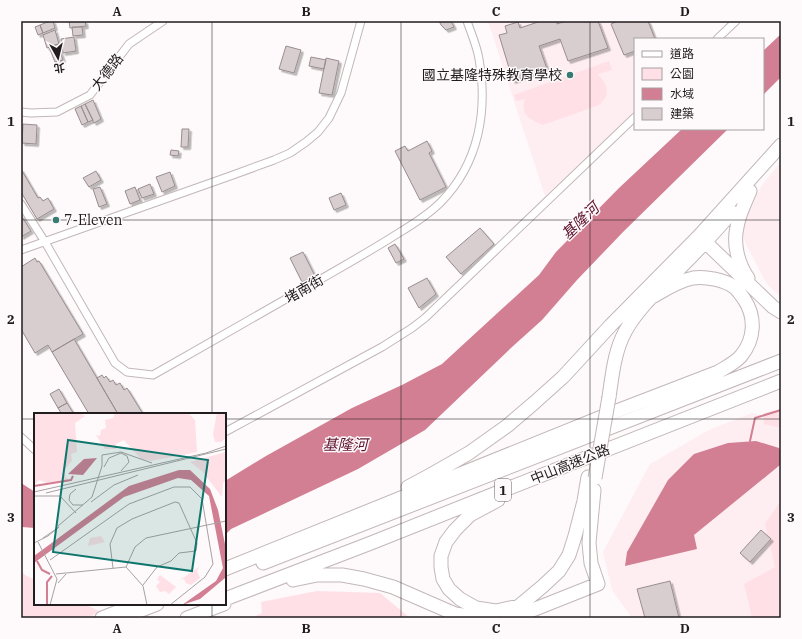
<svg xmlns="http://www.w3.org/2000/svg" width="802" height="639" font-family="'IBM Plex Serif','Noto Sans TC',serif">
<defs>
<filter id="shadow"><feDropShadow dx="2.5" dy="2.5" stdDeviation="0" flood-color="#0004"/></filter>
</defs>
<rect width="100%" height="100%" fill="#fef9fa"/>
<!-- built -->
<path fill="#feeef1" d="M488,21H650L657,39H635V111L545,196Z
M781,162V297L769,286L765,281L746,244L744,238L743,231L744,225L746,218L762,185Z
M752,413L781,420V618H632L612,590L603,552L650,464L709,430Z"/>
<!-- green -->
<path fill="#ffe0e6" d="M609,61L612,70L598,74C608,86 611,94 599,105L543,125C529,119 520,115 525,99L516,101L514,95Z
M781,409V428L764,424V413Z
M781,500V618H752L744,584L775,567L765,524Z
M21,571L25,575L35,580V604H84L101,612L86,618H21Z
M317,591L380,593L410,618H251L262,613L261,602Z"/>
<!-- water -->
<path fill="#d27e93" d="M781,34V77L763,95V51Z
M682,129H728L623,232L577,280L542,320L512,347L425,430L358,469L231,529L225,535V481L266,456L352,408L402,385L442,364L539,275L556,252L619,188Z
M756,441L779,448C782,453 782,461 780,465L694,535L697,549L625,566L627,552L668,480L694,454L728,443Z
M21,483L35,492V528L22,527L21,525Z"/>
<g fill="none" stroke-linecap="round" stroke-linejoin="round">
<!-- stream -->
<path stroke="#d27e93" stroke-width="2" d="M750,441L755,418L781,410"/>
</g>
<!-- building -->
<path fill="#d8cdcf" stroke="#988d8f" filter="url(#shadow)" d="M50,21H53L55,28L43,33L40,25Z
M69,21H85L86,26L70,28Z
M439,21H451L454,27L446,30L441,25Z
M537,21H557V24L566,21H598L608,48L568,61L560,39L539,46L547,69L513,81L499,35L507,33L505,26L518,22L520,28L538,22Z
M618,21H648L655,39H635V51L624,55L611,24Z
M40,25L43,33L38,35L35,27Z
M72,27H82L83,35L73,36Z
M55,30L59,44L47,48L43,35Z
M74,37L76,51L63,53L61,39Z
M58,44L63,60L55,62L49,47Z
M286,46L301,50L294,73L279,69Z
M311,57L326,60L324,69L309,66Z
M326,58L339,61L332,95L319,93Z
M93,100L101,119L94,123L85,104Z
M85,104L93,120L88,122L81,106Z
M81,106L88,122L82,125L75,109Z
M23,124L37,125L36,144L22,143Z
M182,129H189L188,147H181Z
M427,141L432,151L429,153L446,187L420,200L395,151L405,146L408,151Z
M171,150L179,151L178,156L170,155Z
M21,169L38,198L40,197L43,201L48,198L54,209L37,219L21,192Z
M96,171L101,180L89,187L83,178Z
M170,172L175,186L162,192L156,177Z
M150,184L154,194L142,198L138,189Z
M100,187L107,204L99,207L93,189Z
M135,187L140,200L130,204L125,191Z
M341,193L346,205L334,210L329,198Z
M21,215L31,231L21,237Z
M480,228L494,244L461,274L446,257Z
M395,244L404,259L396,263L388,248Z
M303,252L315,276L302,282L290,258Z
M35,258L37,262L39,261L83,334L52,352L48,345L35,353L21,329V267Z
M427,278L436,294L419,308L408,288Z
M74,339L118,414H89L52,352Z
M102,375L104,378L106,376L110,382L113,380L116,385L120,383L124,390L127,388L143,414H118L97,378Z
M59,389L67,403L58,408L50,394Z
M67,403L74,414H60L61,413L58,408Z
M761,530L771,539L750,562L740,553Z
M670,581L679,618H645L637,589Z"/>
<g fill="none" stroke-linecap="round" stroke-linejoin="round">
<!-- minor casing -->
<g stroke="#c2b7b9" stroke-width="9">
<path id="minor" d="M717,39L736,21
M21,112L31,113L57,112L90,95L129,44L163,21
M21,204L45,242L115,363L127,372L153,375C209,343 265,311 321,279C347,264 372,250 397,234C412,225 428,215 441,202C479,163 488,111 479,59C477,46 471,33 467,21
M21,250L233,175L274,160L290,153L306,142L318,132L329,118L341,93L361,21
M225,432L382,347L412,328L425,318L635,117
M21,437L35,450"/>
</g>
<!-- motorway casing -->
<g stroke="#c2b7b9" stroke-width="15">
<path id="motorway" d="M700,237L773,307L781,312
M748,278C738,264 733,244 737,227C739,214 745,203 750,191
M609,397C612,377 614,356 622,338C633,312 661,288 680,268C698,250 715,232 732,212
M408,487L434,473L469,453L507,426L534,403L563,377L611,325L699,236L781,145
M498,500L470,515L455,530L446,542L441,556V567L443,579L449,589L460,599L476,608L496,611L519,606L543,586L559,571L569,555L575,536L584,501L588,477
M263,563L781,361
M225,569L609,414L718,372C726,367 735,363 741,356C755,339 756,317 744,299C741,295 738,290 734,287C725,280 705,276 693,278C678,281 666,289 654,296
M293,580L317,575H342L364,579L393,587L455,614L484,618
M225,599L371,543L494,494L781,381
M508,616L530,611L598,584L591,563L589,543L594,490
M102,618L130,607
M121,618L157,604
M187,618L224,604"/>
</g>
<!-- minor -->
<use href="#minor" stroke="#fff" stroke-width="7"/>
<!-- motorway -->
<use href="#motorway" stroke="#fff" stroke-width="13"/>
<!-- motorway-bridge casing -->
<g stroke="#c2b7b9" stroke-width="15" stroke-linecap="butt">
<path id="motorway-bridge" d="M595,478L609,397"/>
</g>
<!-- motorway-bridge -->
<use href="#motorway-bridge" stroke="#fff" stroke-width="13"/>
</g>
<!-- grid -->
<path fill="none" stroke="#211d1e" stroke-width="1" stroke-opacity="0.55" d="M212,21V414M401,21V618M590,21V618M21,220H781M21,419H35M225,419H781M212,604V618"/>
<!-- markers -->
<g fill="#377c72" stroke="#fef9fa" stroke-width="1.5">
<circle cx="570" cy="75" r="4"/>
<circle cx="56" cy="220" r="4"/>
</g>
<g text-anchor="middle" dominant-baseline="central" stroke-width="3" stroke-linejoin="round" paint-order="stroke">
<!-- shield labels -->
<rect fill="#fef9fa" stroke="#635f60" stroke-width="1" x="495" y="479" width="16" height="22" rx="3"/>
<g font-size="13" font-weight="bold" fill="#211d1e">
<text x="503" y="490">1</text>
</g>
<!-- street labels -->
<g font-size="14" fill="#211d1e" stroke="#fef9fa">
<text transform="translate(107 72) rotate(-52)">大德路</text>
<text transform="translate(304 289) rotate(-30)">堵南街</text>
<text transform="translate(570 464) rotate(-22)">中山高速公路</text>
</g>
<!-- poi labels -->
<g font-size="14" fill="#211d1e" stroke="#fef9fa" text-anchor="end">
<text x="562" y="75">國立基隆特殊教育學校</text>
<text x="64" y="220" text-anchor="start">7-Eleven</text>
</g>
<!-- water labels -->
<g font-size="15" font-style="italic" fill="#5d122d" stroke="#fef9fa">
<text transform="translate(580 221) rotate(-44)">基隆河</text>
<text x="345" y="444">基隆河</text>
</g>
</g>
<!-- overview -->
<g transform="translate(34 413)">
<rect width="192" height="192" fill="#fef9fa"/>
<path d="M0,0H46L51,3L41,10L43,39L37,41L38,48L28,59L35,68L13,70L5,67L0,72ZM81,0H154L161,7L163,39L117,48L107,46L90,27L82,31V36H71L62,22L66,23L67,17L72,15L71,7L79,5ZM183,0H192V25L187,29H181L179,21ZM192,39V67L189,70L188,84L168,58L156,49ZM67,123L71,129L54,133L56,125ZM165,154L163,158L166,165L157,172L152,170L150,166L146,167ZM126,162L142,174L135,181L131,178L126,179L122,173L126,169L123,166Z" fill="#ffe0e6"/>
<path d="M63,45L49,62L34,61L50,46ZM145,57H156L176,76L184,97L192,136L191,165L166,186L148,192L182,168L189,155L175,83L157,67L144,65L90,84L0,150V143L95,73Z" fill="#d27e93"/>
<path fill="none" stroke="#d27e93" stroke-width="2" d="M0,73L37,67L39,63M3,148L8,157L16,161M13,192V169L18,163"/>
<path fill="none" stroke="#a6a1a2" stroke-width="1" d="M70,54L75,45L87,40L93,43L95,49L87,58M192,71V89M42,76L36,81L35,87L39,92H49M0,79L172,40L192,33M12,80L192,36M0,83H26L42,100M57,89L80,72L104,62M24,113L58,84L68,53V42L87,39L118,50M4,129L23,166L16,192M0,130L14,123L25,114L9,125M16,147L95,91L140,74H156L168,86L179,151L171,164L136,192M92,154L101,134L112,125L192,108M79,155L76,131L83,115L98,106L141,89L145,90L163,130L162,138L145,140L137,148L123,154L109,172M22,161L92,154L109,173L113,192M24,170L32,161"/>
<path fill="#0f766e" fill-opacity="0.15" stroke="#0f766e" stroke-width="2" d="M34,27L174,47L158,158L19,139Z"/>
<rect width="192" height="192" fill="none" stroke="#211d1e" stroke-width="2"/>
</g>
<!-- border -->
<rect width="802" height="639" fill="none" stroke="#fef9fa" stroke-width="44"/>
<!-- legend -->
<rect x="634" y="38" width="130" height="92" fill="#fef9fa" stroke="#a6a1a2"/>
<rect x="642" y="51" width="20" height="6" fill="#ffffff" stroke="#a6a1a2"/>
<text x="670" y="58" font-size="12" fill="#211d1e">道路</text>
<rect x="642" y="68" width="20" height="12" fill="#ffe0e6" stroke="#a6a1a2"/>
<text x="670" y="78" font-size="12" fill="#211d1e">公園</text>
<rect x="642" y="88" width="20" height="12" fill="#d27e93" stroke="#a6a1a2"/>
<text x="670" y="98" font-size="12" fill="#211d1e">水域</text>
<rect x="642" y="108" width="20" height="12" fill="#d8cdcf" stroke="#a6a1a2"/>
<text x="670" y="118" font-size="12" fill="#211d1e">建築</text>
<!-- north arrow -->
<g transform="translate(58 58) rotate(172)" stroke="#fef9fa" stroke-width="3" paint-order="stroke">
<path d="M0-3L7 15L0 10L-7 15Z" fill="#211d1e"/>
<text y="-6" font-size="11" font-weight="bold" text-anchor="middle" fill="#211d1e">北</text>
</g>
<rect x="22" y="22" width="758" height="595" fill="none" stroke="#211d1e" stroke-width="1.5"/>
<g font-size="13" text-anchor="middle" font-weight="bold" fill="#211d1e">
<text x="117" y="16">A</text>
<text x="306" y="16">B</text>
<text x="496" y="16">C</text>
<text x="685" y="16">D</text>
<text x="11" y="126">1</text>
<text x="791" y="126">1</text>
<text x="11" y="324">2</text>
<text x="791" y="324">2</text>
<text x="11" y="522">3</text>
<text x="791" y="522">3</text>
<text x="117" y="633">A</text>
<text x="306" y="633">B</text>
<text x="496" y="633">C</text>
<text x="685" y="633">D</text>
</g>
</svg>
